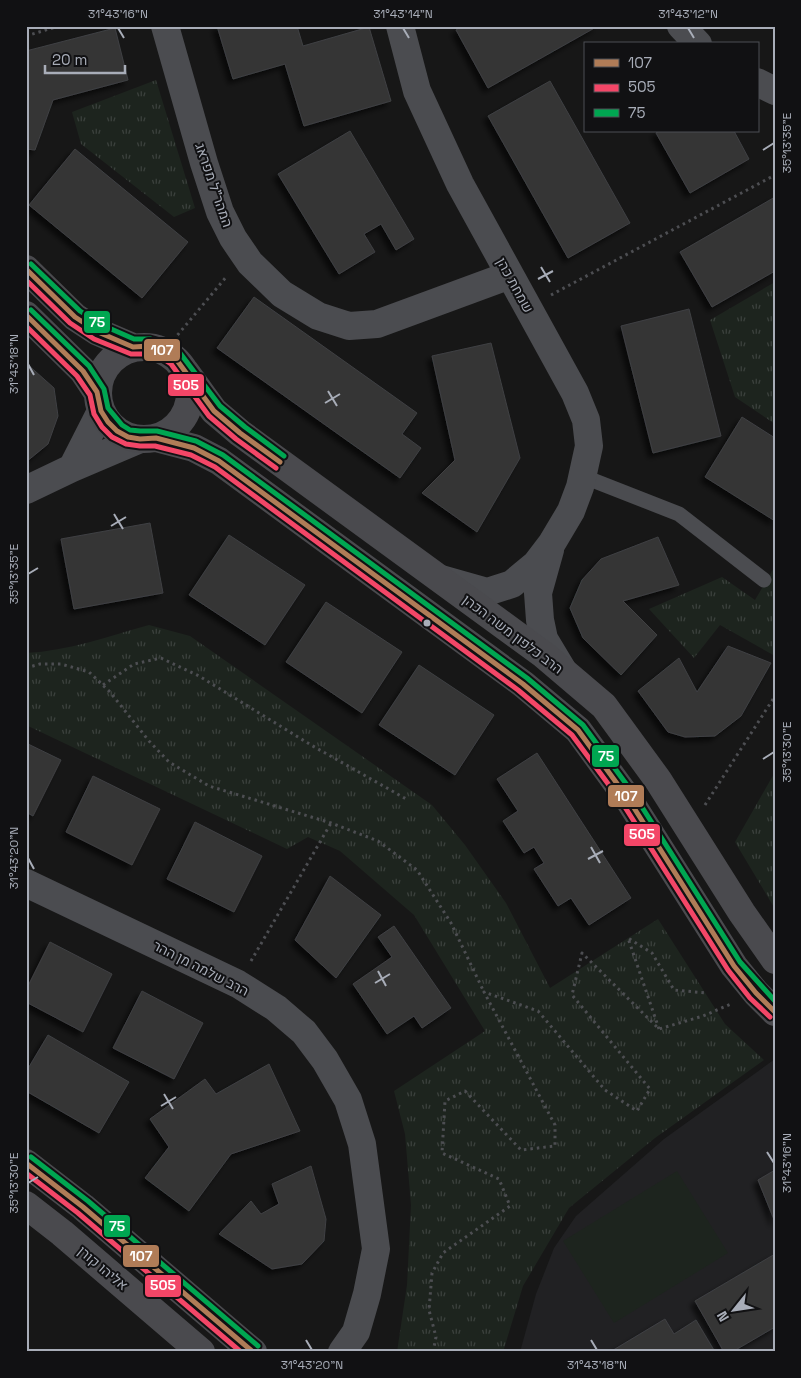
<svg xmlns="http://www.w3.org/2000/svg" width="801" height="1378" font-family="'Space Grotesk',Heebo,sans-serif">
<defs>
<pattern id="park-tufts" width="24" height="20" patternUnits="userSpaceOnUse" patternTransform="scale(1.25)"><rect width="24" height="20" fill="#1d241e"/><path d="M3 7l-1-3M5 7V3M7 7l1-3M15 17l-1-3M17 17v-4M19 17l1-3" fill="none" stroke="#3b413d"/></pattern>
<filter id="shadow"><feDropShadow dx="-4.5" dy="4.5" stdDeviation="2.5" flood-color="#0009"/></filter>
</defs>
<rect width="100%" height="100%" fill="#171717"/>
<!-- built -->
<path fill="#212123" d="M775,1059V1352H520L536,1294L554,1248L576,1216L664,1139Z"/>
<!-- grass -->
<path fill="#1d241e" d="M677,1171L728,1253L614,1323L563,1241Z"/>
<!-- park -->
<path fill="url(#park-tufts)" d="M156,80L195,208L174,217L81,144L72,112Z
M775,282V424L735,397L710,320Z
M775,566V656L720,625L694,658L649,609L722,577L755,600Z
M149,625L190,636L432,805L465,845L506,903L550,988L658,919L725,1024L764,1060L655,1138L569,1208L523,1286L503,1352H397L407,1285L411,1205L405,1134L394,1091L485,1031L414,915L340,851L308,837L287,849L26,725V653C68,651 109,636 149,625Z
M775,772V909L735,842Z"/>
<!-- building -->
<path fill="#353536" stroke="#3f4043" filter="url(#shadow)" d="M217,26H297L303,46L369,27L391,101L304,126L285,64L233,79Z
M463,26H598L488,88L456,30Z
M115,28L128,80L53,100L35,150L26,149V51Z
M550,81L630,223L568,258L488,116Z
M350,131L414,239L396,250L381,224L364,234L375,252L339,274L278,174Z
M659,131H734L749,159L690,193L656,133Z
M75,149L188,242L142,298L29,205Z
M775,197V271L712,307L680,252Z
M254,297L417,413L402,434L421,448L400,478L217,348Z
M689,309L721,436L653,453L621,326Z
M491,343L520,458L477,532L422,493L455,460L432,356Z
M26,363L54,388L58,416L48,444L26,462Z
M742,417L775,438V521L705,477Z
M150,523L163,593L74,609L61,539Z
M229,535L305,585L265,645L189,595Z
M658,537L679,585L623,601L657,635L621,675L583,638L570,608L582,580L601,559Z
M326,602L402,652L362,713L286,662Z
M728,646L771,663L741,716L715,736L685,737L668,732L638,691L679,658L697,692Z
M419,665L494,715L455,775L379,725Z
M26,743L61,760L33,816L26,812Z
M537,753L631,898L589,925L571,898L558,906L534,869L544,863L534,847L524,853L503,821L518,811L497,779Z
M93,776L160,809L132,865L66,832Z
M195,822L262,856L234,912L167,879Z
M330,876L381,915L336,978L295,940Z
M394,926L451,1008L422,1028L414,1016L387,1034L353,984L392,957L378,937Z
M50,942L112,974L83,1032L26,1002V990Z
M142,991L203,1023L174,1079L113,1048Z
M48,1035L129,1082L99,1133L26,1091V1072Z
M269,1064L300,1131L231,1154L189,1211L145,1178L169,1147L150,1119L205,1079L216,1094Z
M311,1166L326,1219L324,1241L302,1264L272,1269L219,1234L251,1201L261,1214L279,1204L272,1184Z
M775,1170V1222L758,1180Z
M775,1254V1327L732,1352H724L695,1301Z
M665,1319L674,1334L696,1320L715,1352H610Z"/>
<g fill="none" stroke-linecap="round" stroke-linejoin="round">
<!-- path -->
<path stroke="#4d4e52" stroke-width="3" stroke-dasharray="2.5 4" stroke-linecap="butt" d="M26,36L59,26
M551,295L775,175
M165,350L227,276
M26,668L40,664H61L89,672L110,692L149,741L169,762L209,786L331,823L378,841L417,870L451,923L484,992
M103,685L134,664L161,658L199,676L311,745L408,800
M705,805L775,696
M251,961L331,823
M659,1029L628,938L652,953L674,990L706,993
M433,1352L436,1337L429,1310L432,1273L443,1253L510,1206L499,1179L442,1153L445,1101L465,1091L521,1150L555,1146V1125L484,992L538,1011L605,1090L637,1111L650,1089L572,995L582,953L659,1029L703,1016L731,1004"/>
<!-- lane -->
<path stroke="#4b4c50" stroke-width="15" d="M582,476L679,514L764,580"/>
<!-- street -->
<path stroke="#4b4c50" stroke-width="28" d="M165,26L204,163L220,212L233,238L250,263L282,294L318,316L349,326L377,324L510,275
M400,26L417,91L460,184L575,393L586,420L589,446L580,487L571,511L552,543L536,564L512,584L487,592L441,579
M681,26L698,44
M757,82L775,91
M72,468L101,411
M26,490L72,468L140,439
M550,550L538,593L540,620L544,639L562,669
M26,883L238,984L276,1008L304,1032L325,1060L348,1100L362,1144L376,1249L367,1294L356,1332L342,1352"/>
<!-- secondary -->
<path stroke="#4a4a4e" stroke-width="28" d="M26,269L75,317L98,332L133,347
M26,315L83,371L97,392
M98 393a46 46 0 1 1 92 0a46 46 0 1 1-92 0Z
M185,371L214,411L240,433L544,655L604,706L658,780L742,913L775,960
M156,438L194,448L219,461L523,684L578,730L629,800L734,966L756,993L775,1012
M26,1163L83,1207L253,1352
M26,1205L62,1233L201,1352"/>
<!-- bus-1 casing -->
<g stroke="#111113" stroke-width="9">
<path id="bus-1" d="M26,269L75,317L98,332L133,347L149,346L165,351L176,359L214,411L240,433L280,462
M26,315L83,371L97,392L101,411L108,422L117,431L128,437L140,439L156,438L194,448L219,461L523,684L578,730L629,800L734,966L756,993L775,1012
M26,1163L83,1207L253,1352"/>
</g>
<!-- bus-2 casing -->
<g stroke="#111113" stroke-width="9">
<path id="bus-2" d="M26,280L70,323L94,339L131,354H148L162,358L171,364L209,416L236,439L276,468
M26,326L77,376L90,395L94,414L102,427L112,437L126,444L140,446H155L191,455L215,467L518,690L572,735L623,804L728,970L750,998L770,1017
M26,1173L78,1213L241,1352"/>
</g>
<!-- bus-3 casing -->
<g stroke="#111113" stroke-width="9">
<path id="bus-3" d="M31,264L80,311L102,325L134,339H150L167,344L180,353L220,406L245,427L284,456
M31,310L89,366L104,389L108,408L122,425L130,430L140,431H157L196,441L223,455L527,678L583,725L635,796L740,962L775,1001
M31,1157L88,1201L258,1346"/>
</g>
<!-- bus-1 -->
<use href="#bus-1" stroke="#b07c57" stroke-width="5"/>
<!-- bus-2 -->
<use href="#bus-2" stroke="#f34667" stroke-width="5"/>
<!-- bus-3 -->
<use href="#bus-3" stroke="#00a651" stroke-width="5"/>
</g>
<!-- ticks -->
<path fill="none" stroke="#a8adb8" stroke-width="2" d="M118,28L124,38M403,28L409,38M688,28L694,38M763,150L774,143M541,267L550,282M538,279L553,271M28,364L34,375M328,391L337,406M325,403L340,394M114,514L123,529M111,526L126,517M28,574L38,568M763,759L774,752M591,847L600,863M28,858L34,869M588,859L603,851M378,971L386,986M375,983L390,974M164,1094L173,1109M161,1106L176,1097M767,1152L774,1163M28,1183L38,1177M306,1340L312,1350M591,1340L597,1350"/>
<!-- markers -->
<circle fill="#a8adb8" stroke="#111113" stroke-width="2" cx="427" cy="623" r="4.5"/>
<g text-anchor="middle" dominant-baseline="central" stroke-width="4" stroke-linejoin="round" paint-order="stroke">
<!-- street labels -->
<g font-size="14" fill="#a8adb8" stroke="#111113">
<text transform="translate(214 185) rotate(71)">המהר"ל מפראג</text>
<text transform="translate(515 285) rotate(61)">שמחת כהן</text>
<text transform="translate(513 634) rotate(37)">הרב כלפון משה הכהן</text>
<text transform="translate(201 968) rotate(27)">הרב שלמה מן ההר</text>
<text transform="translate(103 1268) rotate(40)">אליהו קורן</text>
</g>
</g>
<g stroke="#111113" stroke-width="2">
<rect x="83" y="310" width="28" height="24" rx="5" fill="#00a651"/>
<rect x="143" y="338" width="38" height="24" rx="5" fill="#b07c57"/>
<rect x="167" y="373" width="38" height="24" rx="5" fill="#f34667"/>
<rect x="591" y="744" width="29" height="24" rx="5" fill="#00a651"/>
<rect x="607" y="784" width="38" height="24" rx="5" fill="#b07c57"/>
<rect x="623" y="823" width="38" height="24" rx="5" fill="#f34667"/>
<rect x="103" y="1214" width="28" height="24" rx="5" fill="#00a651"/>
<rect x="122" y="1244" width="38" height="24" rx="5" fill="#b07c57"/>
<rect x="144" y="1274" width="38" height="24" rx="5" fill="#f34667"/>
</g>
<g font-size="14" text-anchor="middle" font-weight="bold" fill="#fff">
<text x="97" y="327">75</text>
<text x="162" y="355">107</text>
<text x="186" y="390">505</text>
<text x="606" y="761">75</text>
<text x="626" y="801">107</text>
<text x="642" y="839">505</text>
<text x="117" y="1231">75</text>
<text x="141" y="1261">107</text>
<text x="163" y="1290">505</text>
</g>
<!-- border -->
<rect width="801" height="1378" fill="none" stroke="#111113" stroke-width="55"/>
<!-- legend -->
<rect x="584" y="42" width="175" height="90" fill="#111113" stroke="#4d4f55"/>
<rect x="594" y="59" width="25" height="8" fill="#b07c57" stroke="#4d4f55"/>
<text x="628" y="68" font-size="15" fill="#a8adb8">107</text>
<rect x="594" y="84" width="25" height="8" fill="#f34667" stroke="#4d4f55"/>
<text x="628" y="92" font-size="15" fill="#a8adb8">505</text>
<rect x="594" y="109" width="25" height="8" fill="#00a651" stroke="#4d4f55"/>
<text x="628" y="118" font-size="15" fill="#a8adb8">75</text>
<!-- north arrow -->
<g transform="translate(734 1310) rotate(240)" stroke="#111113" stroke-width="4" paint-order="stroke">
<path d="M0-4L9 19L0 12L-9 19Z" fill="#a8adb8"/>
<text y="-8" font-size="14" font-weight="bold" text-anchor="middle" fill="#a8adb8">N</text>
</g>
<!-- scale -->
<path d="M45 65v8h80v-8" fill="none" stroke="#a8adb8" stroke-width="2.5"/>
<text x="52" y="65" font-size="15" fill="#a8adb8" stroke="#111113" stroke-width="4" paint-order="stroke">20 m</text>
<rect x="28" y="28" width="746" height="1322" fill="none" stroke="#a8adb8" stroke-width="2"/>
<g font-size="12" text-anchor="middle" fill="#a8adb8">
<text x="118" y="18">31°43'16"N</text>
<text x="403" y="18">31°43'14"N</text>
<text x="688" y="18">31°43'12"N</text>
<text transform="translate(787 143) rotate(-90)" y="4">35°13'35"E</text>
<text transform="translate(14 364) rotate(-90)" y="4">31°43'18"N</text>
<text transform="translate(14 574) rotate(-90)" y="4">35°13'35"E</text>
<text transform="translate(787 752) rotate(-90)" y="4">35°13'30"E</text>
<text transform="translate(14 858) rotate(-90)" y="4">31°43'20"N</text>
<text transform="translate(787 1163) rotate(-90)" y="4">31°43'16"N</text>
<text transform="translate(14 1183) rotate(-90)" y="4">35°13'30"E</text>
<text x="312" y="1369">31°43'20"N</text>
<text x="597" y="1369">31°43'18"N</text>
</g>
</svg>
